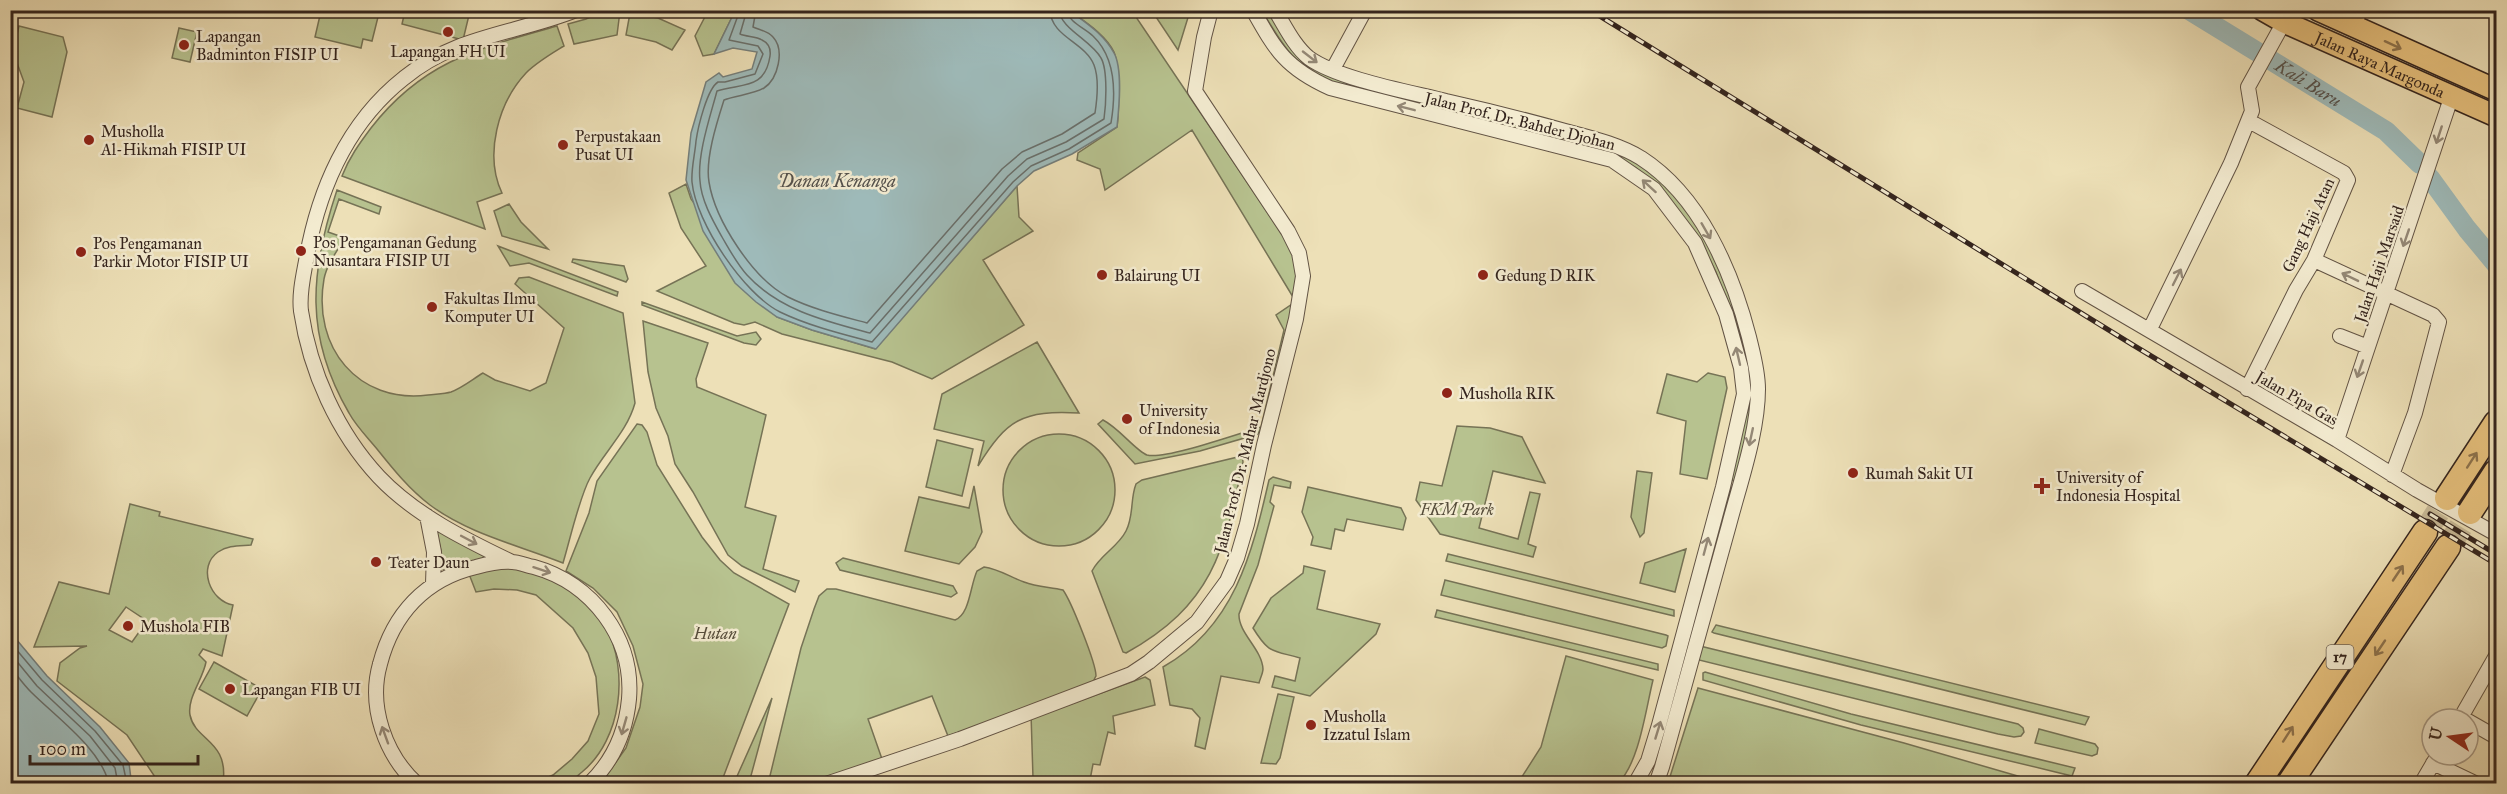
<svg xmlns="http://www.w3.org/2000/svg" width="2507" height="794" font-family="'IM FELL Great Primer',serif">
<rect width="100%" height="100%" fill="#ede0b7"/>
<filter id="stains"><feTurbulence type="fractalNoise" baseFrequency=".00333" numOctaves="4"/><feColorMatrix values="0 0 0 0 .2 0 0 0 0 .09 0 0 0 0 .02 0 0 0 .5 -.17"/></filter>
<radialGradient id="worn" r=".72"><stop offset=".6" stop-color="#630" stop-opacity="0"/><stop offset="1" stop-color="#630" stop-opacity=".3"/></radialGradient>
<!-- green -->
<path fill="#b7c28f" stroke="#767356" stroke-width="1.5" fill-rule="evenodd" d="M321,11H350L378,17L372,41L363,39L361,48L315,37Z
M405,11H470L463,40L402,24Z
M603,11H620L617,35L574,44L568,24L586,19Z
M708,11H735L714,54L703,56L695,36Z
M1070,11H1132L1282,234L1293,254L1298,289L1262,426L1258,434L1200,451L1135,464L1098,424L1103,420C1119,428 1136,451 1147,455C1164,460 1240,433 1261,427L1284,330L1276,315L1292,304L1293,297L1192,130L1105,190L1100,169L1077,160L1078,153L1117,127C1119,112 1120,66 1114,52C1105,34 1085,22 1070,11Z
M1152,11H1190L1178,50Z
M1262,11H1270L1298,55L1557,135V137L1552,138L1329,81C1292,64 1283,45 1262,11Z
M630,13L658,18L685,30L672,50L656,42L626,35Z
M19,26L63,37L67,52L52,117L17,108L24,82L13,52Z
M557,26L564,46C551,54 537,62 526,73C498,103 484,155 502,193L477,202L485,229L342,176C349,158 359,144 371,128C423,61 479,48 557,26Z
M179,28L197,32L190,62L172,58Z
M1569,139L1618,151L1661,180L1689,213L1713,253L1739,316L1751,367L1753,410L1736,479L1734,481L1730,479L1746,410L1735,327L1716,272L1699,239L1677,209L1655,184L1636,168L1619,159L1568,142Z
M686,184L691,199L777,317L812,330L875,349L1017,186L1019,217L1033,231L983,260L1024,325L932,379L892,362L782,334L755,322L744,325L734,323L657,291L706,266L681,228L669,193Z
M337,190L381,207L379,214L339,199L328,232L345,238C337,251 327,264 324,279C312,347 358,404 428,395C435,394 444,394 451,392C462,388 473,379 483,373L495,380L530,391L546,383L564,328L515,284L519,278L529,277L623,313L635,403C627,432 604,452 590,478C579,498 570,540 563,563C518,545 469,534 430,505C409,489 393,469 377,449C368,438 356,426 349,413C304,336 310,271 337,190Z
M509,204L521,222L548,249L502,236L494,211Z
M498,246L618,292L617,296L529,263L510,266Z
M573,259L624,266L628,279L626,282L572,262Z
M642,302L737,336L756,332L761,339L756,345L744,343L642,305Z
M643,321L708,343L696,379L697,387L766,415L745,507L776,516L763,569L799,581L795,592L742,566L728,555L693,492L675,464L668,436L656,408L648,372Z
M1037,342L1079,413C1023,410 1007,419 978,466L984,441L934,429L942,394Z
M1708,373L1725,377L1727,388L1707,479L1680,474L1686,421L1657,413L1667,374L1697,382Z
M637,424L642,425L647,432L657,465L702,537L720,560L734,573L789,604L721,783H601L626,748L640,707L643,684L633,646L617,612L593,588L566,571L589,513L597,481Z
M1457,426L1490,428L1522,437L1545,483L1493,471L1479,528L1518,539L1530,492L1540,494L1528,544L1536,547L1533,557L1440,534L1416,500L1420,482L1442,486Z
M1003 490a56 56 0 1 1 112 0a56 56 0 1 1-112 0Z
M937,440L973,449L962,496L926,487Z
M1242,456L1243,462C1224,553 1212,605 1126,653L1123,652L1092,571C1100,555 1118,547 1126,531C1134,516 1130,499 1136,484L1142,480Z
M1637,471L1652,473L1644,533L1640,537L1631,517Z
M1273,477L1291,482L1290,488L1274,485L1270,502L1274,506L1258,565L1239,614C1238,633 1262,649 1263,669C1263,673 1260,679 1259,683L1221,676L1205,749L1195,746L1200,718L1192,709L1170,705L1163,667C1234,627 1252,554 1269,480Z
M974,486L982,532L975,547L959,564L905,551L919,497L969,508Z
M1308,487L1401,508L1406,518L1403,530L1347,519L1344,531L1335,529L1331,549L1311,545L1313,537L1302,512Z
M130,504L160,512L159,516L253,539L251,545C240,546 228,545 218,552C197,567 210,601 233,605L222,656L203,649L199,655L206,662C203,679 187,698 190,715C195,741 229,740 223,783H159L127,735L57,681L60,663L80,648L87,646L34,647L59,582L109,594ZM126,607L147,621L132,642L109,630Z
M436,528L487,558L440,570L442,556Z
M1686,549L1675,592L1640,583L1645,563Z
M1448,554L1674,610V616L1446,561Z
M843,558L953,586L957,593L951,597L840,570L836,563Z
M1304,566L1325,571L1317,609L1380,624L1376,634L1310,696L1272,687L1275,676L1295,681L1300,658C1272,650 1269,654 1253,628L1271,598L1303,573Z
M984,567C999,569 1010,577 1024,582C1037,587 1050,587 1063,590C1071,601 1096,663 1096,676C1095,677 1093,683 1092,685L948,736L932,696L868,719L882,759L811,783L768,784L801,648L814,609L819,596L827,589H836L955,620C970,614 970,586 977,571Z
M512,568C546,574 590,594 606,627C629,671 622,739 582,772C578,775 573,781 568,783C559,786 545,783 535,783L553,775L572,759L588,741L599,714L596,677L588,653L573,628L536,595L517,590L494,589L476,592L469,574L490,569Z
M1445,580L1666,635L1668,636L1666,646L1662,648L1441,595Z
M1437,610L1658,664V670L1435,617Z
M1716,625L2089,717L2085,725L1714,633L1712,632Z
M1700,646L2018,724L2023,728L2024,732L2021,736L2014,737L1998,734L1699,660Z
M1566,656L1653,680C1646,708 1639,764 1618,783H1518L1541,747Z
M214,662L262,689L247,716L199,689Z
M1705,672L1851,714L2075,768L2072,776L1861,725L1703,680V673Z
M1145,677L1150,680L1155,705L1113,716L1115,734L1108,732L1100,765L1093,764L1090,780L1095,783L993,784C1005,777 1020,776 1033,778L1031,713L1060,708Z
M1698,688L1904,743L2021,777L2029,783H1668Z
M1278,694L1294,697L1280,758L1276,764L1261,763Z
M772,698L749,783H734Z
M2039,729L2095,744L2098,748L2097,754L2092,756L2035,743Z"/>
<!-- water -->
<path fill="#9ebab9" stroke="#747e7b" stroke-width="1.5" d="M774,11H1070C1086,23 1104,34 1114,53C1123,69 1119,108 1117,127L1072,154L1034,171L1017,186L876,349L812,330L777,317L756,302L735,283L703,231L686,180L691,133L706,82L719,73L723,77L752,69L757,52L733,48L714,54L735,11Z
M11,633L47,676L100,727L129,763L131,779L138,783H11Z"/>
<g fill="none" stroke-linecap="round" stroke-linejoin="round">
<!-- shore -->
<path stroke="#696f6b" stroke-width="1.5" d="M740,10L729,40L758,46L763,54L755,74L725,82H718C707,89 698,127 696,141C695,154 691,169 692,182C696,223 744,294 780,312C809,326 842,334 872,342L1013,182L1031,166L1069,149L1111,123C1116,93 1116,58 1093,36C1085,28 1068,22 1067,10
M747,10L740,34C747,37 756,36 762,40C768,43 771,49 770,56C765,90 742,83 717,91C710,117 697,155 700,181C701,200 713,221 722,237C729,249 737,264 747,275C779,310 825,321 870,333L1008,176L1027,159L1066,142L1104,119C1106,105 1108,70 1101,58C1092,41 1060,28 1059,10
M756,10L753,27C760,30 768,31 773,37C785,50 778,79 764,88C752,95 736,95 724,100C717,122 705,159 709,182C715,220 753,279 788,297C812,309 841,316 867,323L1002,169L1022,152L1062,134L1095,113C1097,100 1099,78 1094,65C1085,42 1051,37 1050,10
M10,642L42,680L95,731L123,765L127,784
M10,653L37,686L90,736L115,768L118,784
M10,667C17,675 23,684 31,692C56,717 101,749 109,784"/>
<!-- river -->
<g stroke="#9ebab9" stroke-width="20">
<path id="s1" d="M2189,10L2386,131L2420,164"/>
<path d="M2430,178L2467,229L2496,264"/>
</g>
<!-- highway-tunnel -->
<path stroke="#c8ba98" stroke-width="24" stroke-dasharray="24 12" stroke-linecap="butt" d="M2425,532L2447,498
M2448,547L2470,512"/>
<!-- street casing -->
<g stroke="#625344" stroke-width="16">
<path id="street" d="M1253,10C1276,51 1286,68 1330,88L1612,160L1654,189L1695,243L1726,314L1741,368L1744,394L1723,487L1659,725L1648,761L1635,784
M1275,10C1285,26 1294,46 1309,58C1338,79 1410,92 1446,101C1486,110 1526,120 1565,131C1591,138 1618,144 1641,158C1700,196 1732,271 1749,337C1753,354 1758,371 1758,389C1758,432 1740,483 1729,525C1707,605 1685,686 1662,767L1656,784
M2352,26L2361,10
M1333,69L1365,10
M2314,260L2433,315L2439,322L2415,413L2392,475
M2082,291L2337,440L2417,490L2496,534
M2150,329L2231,163L2252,111L2248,87L2284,22
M2340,336L2368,347
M2247,389L2296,290L2314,260L2348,180L2344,173L2249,121
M2337,440L2451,98
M427,516L434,552L433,584
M512,562C466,540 415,515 379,477C337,432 310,371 301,311C299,295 303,277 306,261C318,191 347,123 404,78C456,35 516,34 576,10
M2460,719L2496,656
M2468,721L2496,737
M2433,763L2477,784
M417,784C385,755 368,706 380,664C393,614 425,579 476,567C487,564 501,561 512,562C519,562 527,566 534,567C592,583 634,638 629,699C626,731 613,761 589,784
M826,784L960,739L1131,674L1149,662L1197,622L1227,581L1237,558L1247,524L1264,445L1296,319L1303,276L1299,253L1288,231L1195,91L1204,37L1211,10
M2421,784L2438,755"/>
</g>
<!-- primary casing -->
<g stroke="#34241d" stroke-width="24">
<g id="primary">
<path id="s2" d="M2263,10L2284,22L2496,116"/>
<path d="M2318,10L2496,90"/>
</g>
</g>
<!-- highway casing -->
<g stroke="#34241d" stroke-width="27">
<path id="highway" d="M2447,498L2496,423
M2470,512L2496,472
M2257,784L2425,532
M2289,784L2448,547"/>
</g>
<!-- street -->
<use href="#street" stroke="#f3ebd0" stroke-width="14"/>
<!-- primary -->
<use href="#primary" stroke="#e6c07c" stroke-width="21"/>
<!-- highway -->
<use href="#highway" stroke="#e6c07c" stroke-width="24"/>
<!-- rail casing -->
<g stroke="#34241d" stroke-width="5">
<path id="rail" d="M1590,10L2133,345L2496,564
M2430,514L2496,554"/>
</g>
<!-- rail -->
<use href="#rail" stroke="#f3ebd0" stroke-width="3" stroke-dasharray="9" stroke-linecap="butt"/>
</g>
<!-- one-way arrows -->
<defs><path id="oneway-shaft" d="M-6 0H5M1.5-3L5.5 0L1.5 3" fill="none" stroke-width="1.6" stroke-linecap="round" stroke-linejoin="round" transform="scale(1.5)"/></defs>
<g stroke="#8d724c">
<use href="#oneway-shaft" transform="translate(2393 45) rotate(25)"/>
<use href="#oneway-shaft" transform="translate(2472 460) rotate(-57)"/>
<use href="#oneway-shaft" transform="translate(2398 573) rotate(-56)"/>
<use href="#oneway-shaft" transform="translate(2380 648) rotate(124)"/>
<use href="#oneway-shaft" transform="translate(2288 734) rotate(-57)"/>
</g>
<g stroke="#948876">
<use href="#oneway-shaft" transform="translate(1310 57) rotate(38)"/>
<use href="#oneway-shaft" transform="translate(1406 108) rotate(-166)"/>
<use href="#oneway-shaft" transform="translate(2439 135) rotate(108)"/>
<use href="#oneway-shaft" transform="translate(1649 186) rotate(-138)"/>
<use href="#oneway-shaft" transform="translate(1706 231) rotate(60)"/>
<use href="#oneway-shaft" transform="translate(2406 238) rotate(109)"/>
<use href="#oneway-shaft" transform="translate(2177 277) rotate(-63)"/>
<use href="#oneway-shaft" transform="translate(2350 277) rotate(-154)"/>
<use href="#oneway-shaft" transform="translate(1738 356) rotate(-103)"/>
<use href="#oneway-shaft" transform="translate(2360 369) rotate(109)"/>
<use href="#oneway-shaft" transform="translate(1751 437) rotate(102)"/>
<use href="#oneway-shaft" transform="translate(469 540) rotate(28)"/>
<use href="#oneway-shaft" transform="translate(1706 546) rotate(-75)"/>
<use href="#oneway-shaft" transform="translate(542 570) rotate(18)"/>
<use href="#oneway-shaft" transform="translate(624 726) rotate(106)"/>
<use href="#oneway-shaft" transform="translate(1658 730) rotate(-73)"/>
<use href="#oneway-shaft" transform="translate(385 735) rotate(-110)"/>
</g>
<!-- markers -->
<g fill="#8f2418" stroke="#f3ebd0" stroke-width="2">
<circle cx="448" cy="32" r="6"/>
<circle cx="184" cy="45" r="6"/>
<circle cx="89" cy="140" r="6"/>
<circle cx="563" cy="145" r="6"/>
<circle cx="301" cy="251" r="6"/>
<circle cx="81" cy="252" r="6"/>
<circle cx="1102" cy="275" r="6"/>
<circle cx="1483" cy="275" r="6"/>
<circle cx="432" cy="307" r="6"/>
<circle cx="1447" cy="393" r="6"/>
<circle cx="1127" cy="419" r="6"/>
<circle cx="1853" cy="473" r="6"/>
<path d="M2039 477h6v6h6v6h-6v6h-6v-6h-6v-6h6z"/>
<circle cx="376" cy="562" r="6"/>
<circle cx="128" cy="626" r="6"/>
<circle cx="230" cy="689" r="6"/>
<circle cx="1311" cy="725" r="6"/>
</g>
<g text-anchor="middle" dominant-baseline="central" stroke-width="5" stroke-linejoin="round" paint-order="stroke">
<!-- shield labels -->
<rect fill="#f3ebd0" stroke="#6d6053" stroke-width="1.5" x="2326.5" y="645" width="27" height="24" rx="4.5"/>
<g font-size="15" font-weight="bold" fill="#34241d">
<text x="2340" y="657">17</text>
</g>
<!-- poi labels -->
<g font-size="16" fill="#34241d" stroke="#f3ebd0" text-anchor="start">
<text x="196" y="36">Lapangan<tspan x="196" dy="18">Badminton FISIP UI</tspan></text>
<text x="448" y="51" text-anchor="middle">Lapangan FH UI</text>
<text x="101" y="131">Musholla<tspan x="101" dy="18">Al-Hikmah FISIP UI</tspan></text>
<text x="575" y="136">Perpustakaan<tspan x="575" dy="18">Pusat UI</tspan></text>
<text x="313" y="242">Pos Pengamanan Gedung<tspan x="313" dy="18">Nusantara FISIP UI</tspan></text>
<text x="93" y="243">Pos Pengamanan<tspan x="93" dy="18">Parkir Motor FISIP UI</tspan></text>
<text x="1114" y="275">Balairung UI</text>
<text x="1495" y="275">Gedung D RIK</text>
<text x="444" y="298">Fakultas Ilmu<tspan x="444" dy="18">Komputer UI</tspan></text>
<text x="1459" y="393">Musholla RIK</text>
<text x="1139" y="410">University<tspan x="1139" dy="18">of Indonesia</tspan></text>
<text x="1865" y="473">Rumah Sakit UI</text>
<text x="2056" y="477">University of<tspan x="2056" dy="18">Indonesia Hospital</tspan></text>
<text x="388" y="562">Teater Daun</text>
<text x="140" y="626">Mushola FIB</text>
<text x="242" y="689">Lapangan FIB UI</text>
<text x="1323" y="716">Musholla<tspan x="1323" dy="18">Izzatul Islam</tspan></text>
</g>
<!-- street labels -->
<g font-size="16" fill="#34241d" stroke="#f3ebd0">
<text stroke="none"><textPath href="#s2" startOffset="129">Jalan Raya Margonda</textPath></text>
<text transform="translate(1520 121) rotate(14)">Jalan Prof. Dr. Bahder Djohan</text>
<text transform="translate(2308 225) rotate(-65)">Gang Haji Atan</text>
<text transform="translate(2379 264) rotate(-71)">Jalan Haji Marsaid</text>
<text transform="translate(2297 398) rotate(30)">Jalan Pipa Gas</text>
<text transform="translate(1245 451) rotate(-76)">Jalan Prof. Dr. Mahar Mardjono</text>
</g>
<!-- park labels -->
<g font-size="16" font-style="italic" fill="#554c3a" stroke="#f3ebd0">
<text x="1457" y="509">FKM Park</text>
<text x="715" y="633">Hutan</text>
</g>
<!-- water labels -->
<g font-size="18" font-style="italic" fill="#54514c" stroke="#f3ebd0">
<text stroke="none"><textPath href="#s1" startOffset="140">Kali Baru</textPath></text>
<text x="837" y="181">Danau Kenanga</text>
</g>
</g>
<!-- margin -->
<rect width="2507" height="794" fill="none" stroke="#ede0b7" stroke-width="36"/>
<rect x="12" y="12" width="2483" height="770" fill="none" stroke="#34241d" stroke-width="3"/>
<rect x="18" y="18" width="2471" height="758" fill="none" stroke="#34241d" stroke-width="1.5"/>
<!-- north arrow -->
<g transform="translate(2450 737) rotate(283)"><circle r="28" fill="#f3ebd0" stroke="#a79b88" stroke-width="1.5"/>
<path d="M0-4.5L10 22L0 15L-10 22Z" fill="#8f2418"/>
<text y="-9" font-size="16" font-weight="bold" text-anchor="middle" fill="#34241d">U</text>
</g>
<!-- scale -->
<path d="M30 755v9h168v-9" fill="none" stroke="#34241d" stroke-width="3"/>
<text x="39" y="755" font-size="18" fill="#34241d" stroke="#f3ebd0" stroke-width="4.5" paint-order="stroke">100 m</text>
<rect width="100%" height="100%" filter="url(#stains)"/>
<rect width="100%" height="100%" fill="url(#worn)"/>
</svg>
